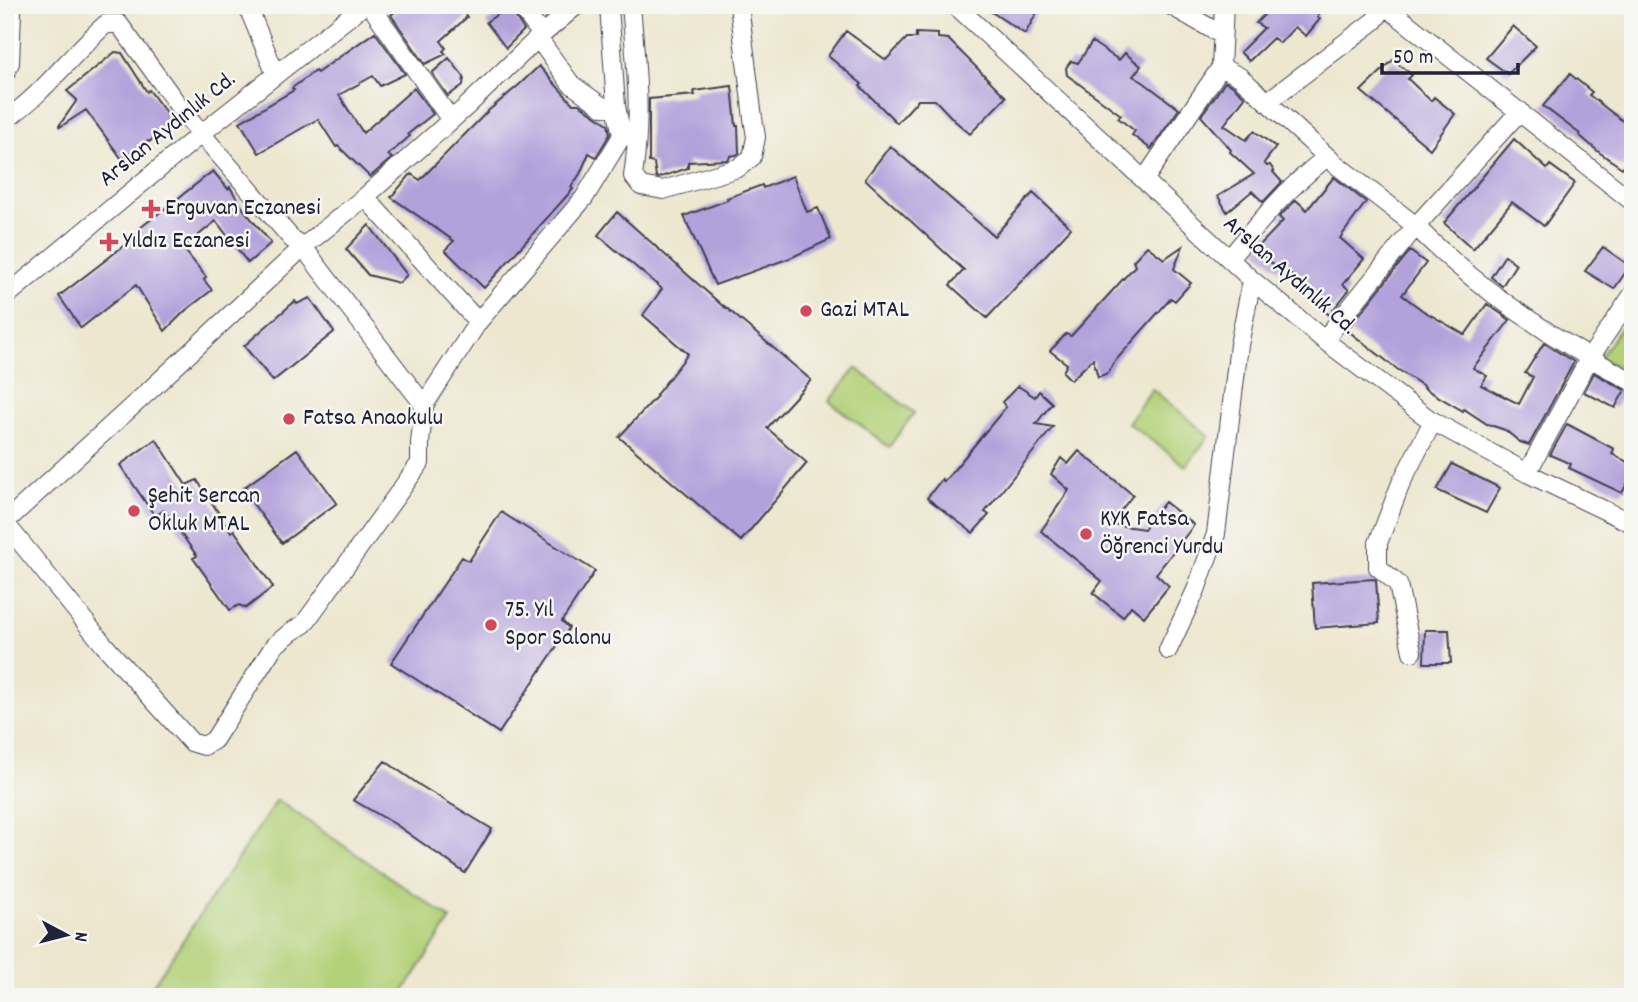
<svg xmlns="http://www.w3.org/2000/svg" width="1638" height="1002" font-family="Dekko,sans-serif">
<rect width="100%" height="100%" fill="#f6f6f2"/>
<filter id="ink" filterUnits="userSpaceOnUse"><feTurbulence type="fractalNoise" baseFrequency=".0143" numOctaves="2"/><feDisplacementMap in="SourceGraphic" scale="14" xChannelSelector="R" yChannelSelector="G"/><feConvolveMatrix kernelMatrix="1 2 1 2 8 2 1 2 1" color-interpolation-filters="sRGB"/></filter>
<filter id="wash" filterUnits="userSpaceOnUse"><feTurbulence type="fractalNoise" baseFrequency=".00686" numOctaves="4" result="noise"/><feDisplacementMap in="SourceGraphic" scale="28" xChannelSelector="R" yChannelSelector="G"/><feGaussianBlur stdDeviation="1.57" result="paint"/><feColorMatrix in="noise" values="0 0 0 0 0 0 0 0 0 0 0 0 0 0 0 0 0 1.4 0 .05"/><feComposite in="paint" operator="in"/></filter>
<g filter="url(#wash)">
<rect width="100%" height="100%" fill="#ede7cf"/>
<!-- green -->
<path fill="#b2d178" stroke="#6a7a5a" stroke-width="2" d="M1633,309V373L1599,359Z
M856,368L914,413L889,447L829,401Z
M1152,389L1209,436L1186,466L1128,423Z
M277,800L451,919L400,997H145Z"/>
<g id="blocks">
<!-- building -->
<path fill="#b2a1db" d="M403,5H459L467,17L441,41L446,48L443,51L446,54L425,64L391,15Z
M981,5H1041L1025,34Z
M1253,5H1324L1317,17L1320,19L1306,36L1295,27L1280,43L1273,38L1249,61L1240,52L1264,28L1256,23L1264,15Z
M509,7L524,30L506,48L486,22Z
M1513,26L1536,46L1508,74L1486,58Z
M846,31L886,60L907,38H916V33L938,34V38L948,39L1006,97L970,134L955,121L935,100H918L897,123L860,86L862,84L828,56Z
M375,32L405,74L380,86L373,76L339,95L363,133L414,88L433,114L408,134L410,136L388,155L392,158L370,177L338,146L336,147L318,119L259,153L240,122L294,90L292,88L315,71L317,73Z
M1092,42L1119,60L1125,53L1141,66L1133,76L1143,82L1179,109L1151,149L1132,135L1135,131L1118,118L1121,115L1067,75L1066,68L1071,61L1078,63Z
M115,52L122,53L147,92L149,90L173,122L149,142L147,141L122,159L86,110L60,127L59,126L77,100L67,91Z
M449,58L464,77L463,85L448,96L432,73Z
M1393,60L1412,75L1408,79L1431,101L1434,97L1455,114L1430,149L1361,91Z
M539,66L573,104H579L608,124L610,134L596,157L589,153L580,174L571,187L573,189L484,288L445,250L454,241L391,197L411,174L420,180L488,111L519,85Z
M1570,74L1592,92L1589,95L1633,129V153L1622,168L1600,153L1579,135L1580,134L1543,106Z
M1225,82L1233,86L1245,97L1224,125L1246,140L1254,131L1276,147L1264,163L1267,166L1270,165L1274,171L1273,172L1282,182L1263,202L1252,191L1227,212L1218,196L1254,174L1230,152L1231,150L1201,116Z
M732,86L736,126H738L739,153L736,155L730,156L729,159L726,160L688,162V168L658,178L656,177L654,163L649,162V99L695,95L694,91Z
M1514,139L1547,169L1550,165L1575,183L1544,226L1512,202L1473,249L1444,223Z
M890,146L994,236L1033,193L1071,228L987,318L950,285L964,270L865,179Z
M213,171L228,189L230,187L244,210L271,243L248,263L216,221L183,248L206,277L204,280L212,290L185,311L165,331L136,285L81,328L59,296L107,259L142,231L140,228Z
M793,176L807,212L818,208L831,239L790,258L715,285L684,216L728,200L727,198L762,185L763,188Z
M1334,177L1366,202L1340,238L1364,259L1343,284L1349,290L1329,315L1311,298L1314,294L1281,267L1279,270L1256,249L1283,221L1279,217L1296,200L1307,210Z
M617,212L725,308L723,305L811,380L767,428L807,463L741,541L619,437L657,396L656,395L688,354L643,315L662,289L598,235Z
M369,225L407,275L399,283L368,275L346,249Z
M1147,246L1164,259L1183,246L1174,269L1191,283L1175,301L1171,298L1116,360L1108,373L1098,377L1093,359L1071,380L1063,372L1067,364L1050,351L1066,334L1071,336L1135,266L1133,261Z
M1603,247L1630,266L1614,289L1585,271Z
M1410,251L1426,263L1402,295L1422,310L1465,335L1487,304L1510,320L1473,368L1487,376L1481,385L1519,404L1533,377L1525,373L1544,343L1574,362L1529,445L1520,442L1505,430L1487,424L1464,409L1463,411L1424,388L1425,387L1397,369L1347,330Z
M1505,255L1516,264L1502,286L1491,277Z
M310,298L334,332L273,381L244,346L295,301L297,304Z
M1594,373L1625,390L1615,408L1584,392Z
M1018,386L1035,397L1039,391L1052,403L1036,424L1053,427L985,512L989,515L973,533L927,498L942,479L944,482L1006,407L1002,402Z
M1567,424L1614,449L1612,454L1633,465V473L1622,493L1569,468L1571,464L1550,455Z
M156,439L186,485L197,480L231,532L234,530L273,587L246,608L239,605L230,610L193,558L197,556L164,510L155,516L120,465Z
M297,449L337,503L282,543L242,489Z
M1079,451L1133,495L1110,524L1144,529L1165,502L1194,525L1156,574L1169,586L1144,617L1131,606L1123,617L1093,593L1102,581L1041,531L1069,490L1051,474L1061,458L1068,464Z
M1452,464L1500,488L1486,513L1437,490Z
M501,512L595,571L562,621L569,628L499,733L391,663L462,557L469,561Z
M1374,579L1376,580L1379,623L1315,628L1312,583Z
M1425,630H1449L1451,663H1424Z
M385,761L421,786L492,829L465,873L395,824L353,800Z"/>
</g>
</g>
<g filter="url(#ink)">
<use href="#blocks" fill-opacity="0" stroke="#404051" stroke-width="2"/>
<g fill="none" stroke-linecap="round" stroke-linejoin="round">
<!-- minor casing -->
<g stroke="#404051" stroke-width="20">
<path id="minor" d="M247,5L276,75
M370,5L451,120
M520,5L542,35
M631,5C636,64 642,117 633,176L641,186L663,190L738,168L752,157L756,137L753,118L739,5
M955,5L1252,280L1324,340L1429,419L1527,473L1633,524
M1170,5L1222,35
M1224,5L1221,67L1240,77L1334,163L1416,226C1428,240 1442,251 1455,263C1509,310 1570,348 1633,382
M1384,5L1633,202
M538,38L571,84L603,107L616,106
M5,74L10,63L12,11L10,5
M1267,102L1374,21L1385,6
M5,120C44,94 71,54 106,24H119L186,116L291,238L303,247L424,405L420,443V463L304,624L291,632L274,646L214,740L204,746L191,742L104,645L5,523
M1144,180L1221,67
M365,197L478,322
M1229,259C1260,221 1288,187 1327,157
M5,297L202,133L364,5
M1324,340L1416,226L1520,111
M424,405L478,322L584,198L622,136L616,106L609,5
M1527,473L1589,359L1633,294
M5,522L150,390L303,247L365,197L467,106L538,38L577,5
M1168,650L1196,590L1216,534L1239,345L1252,280
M1412,652L1398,584L1378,567V543L1401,483L1433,421"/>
</g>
<!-- minor -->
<use href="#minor" stroke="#fff" stroke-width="18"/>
</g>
</g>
<!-- markers -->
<g fill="#d1495b" stroke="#f6f6f2" stroke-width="2.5">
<path d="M147.5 198.5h7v7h7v7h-7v7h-7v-7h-7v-7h7z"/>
<path d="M105.5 231.5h7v7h7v7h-7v7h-7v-7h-7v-7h7z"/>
<circle cx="806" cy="311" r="7"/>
<circle cx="289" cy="419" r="7"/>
<circle cx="134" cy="511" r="7"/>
<circle cx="1086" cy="534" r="7"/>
<circle cx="491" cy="625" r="7"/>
</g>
<g text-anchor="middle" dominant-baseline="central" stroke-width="5" stroke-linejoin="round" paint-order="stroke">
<!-- street labels -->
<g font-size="24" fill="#22223b" stroke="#f6f6f2">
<text transform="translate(168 130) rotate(-39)">Arslan Aydınlık Cd.</text>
<text transform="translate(1289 276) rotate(41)">Arslan Aydınlık Cd.</text>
</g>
<!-- poi labels -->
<g font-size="24" fill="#22223b" stroke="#f6f6f2" text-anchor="start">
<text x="165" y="209">Erguvan Eczanesi</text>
<text x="123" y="242">Yıldız Eczanesi</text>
<text x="820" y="311">Gazi MTAL</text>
<text x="303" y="419">Fatsa Anaokulu</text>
<text x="148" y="497">Şehit Sercan<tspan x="148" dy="28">Okluk MTAL</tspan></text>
<text x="1100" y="520">KYK Fatsa<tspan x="1100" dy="28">Öğrenci Yurdu</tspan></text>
<text x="505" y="611">75. Yıl<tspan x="505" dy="28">Spor Salonu</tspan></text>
</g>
</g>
<!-- margin -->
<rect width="1638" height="1002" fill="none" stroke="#f6f6f2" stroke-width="28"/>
<!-- north arrow -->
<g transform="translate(66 935) rotate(97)" stroke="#f6f6f2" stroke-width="5" paint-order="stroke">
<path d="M0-5L12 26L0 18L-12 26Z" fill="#22223b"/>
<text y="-10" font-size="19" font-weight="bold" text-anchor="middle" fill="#22223b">N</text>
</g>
<!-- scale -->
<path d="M1382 63v10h136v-10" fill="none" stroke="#22223b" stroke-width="3.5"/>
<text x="1393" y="63" font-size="21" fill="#22223b" stroke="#f6f6f2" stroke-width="5" paint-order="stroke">50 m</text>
</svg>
